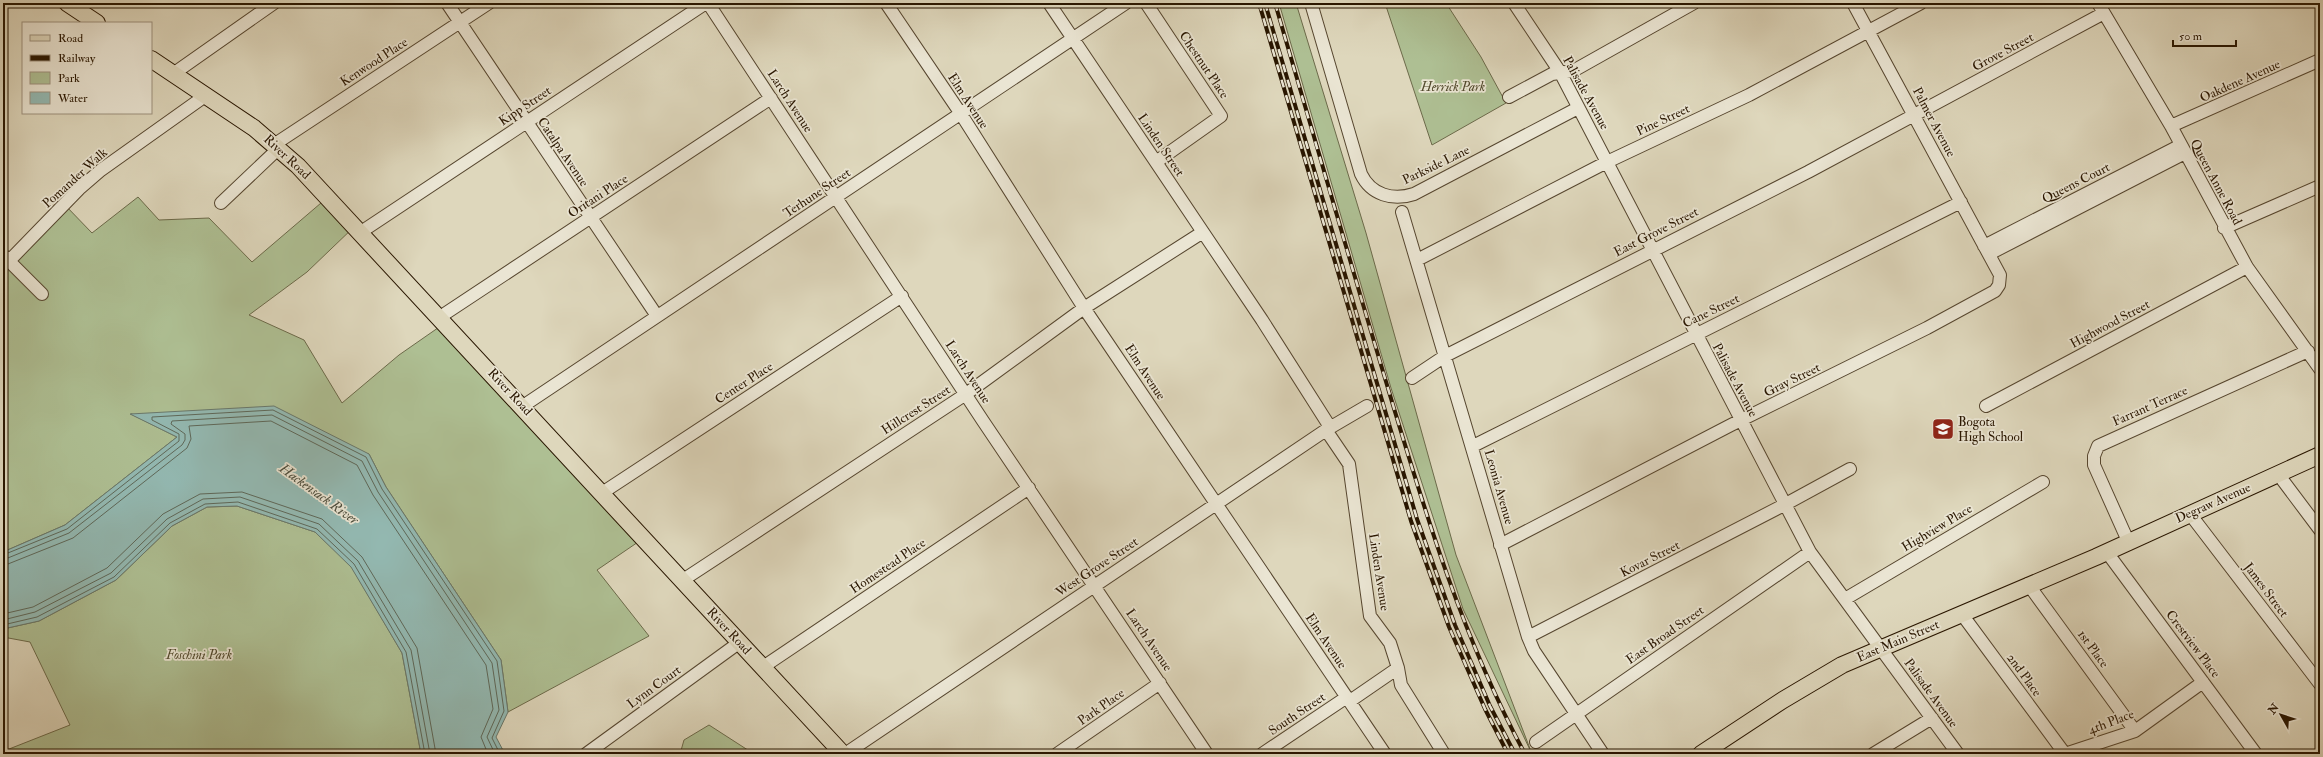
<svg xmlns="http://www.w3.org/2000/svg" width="2323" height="757" font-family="'IM FELL Double Pica',serif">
<rect width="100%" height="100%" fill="#ded7bc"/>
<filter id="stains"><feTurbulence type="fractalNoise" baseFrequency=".005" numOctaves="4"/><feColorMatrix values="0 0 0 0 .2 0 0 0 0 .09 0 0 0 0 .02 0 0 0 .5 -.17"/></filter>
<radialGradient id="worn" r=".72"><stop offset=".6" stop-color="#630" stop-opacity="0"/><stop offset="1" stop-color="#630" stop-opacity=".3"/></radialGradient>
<!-- green -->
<path fill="#aebf93" stroke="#6c6a4a" d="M1279,3H1296L1366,233L1456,555L1532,754L1463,609L1391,388Z
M1385,3H1446L1481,57L1506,103L1432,145Z
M138,197L159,220L209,218L252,262L328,197L355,226L307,272L249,315L304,340L342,403L399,355L445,323L644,538L597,570L649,636L508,712L501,660L386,487L369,454L131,414L177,437L65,525L3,552V255L8,261L64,204L92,233Z
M237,506L315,532L351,566L402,653L421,754H6L4,751L70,725L30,642L3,637V629L39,621L116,580L172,526L207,507Z
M709,725L754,754H680L684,740Z"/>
<!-- water -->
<path fill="#93b9b2" stroke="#69786b" d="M274,406L369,454L386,487L501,660L508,712L496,737L505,754H421L402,653L351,567L315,532L237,506L207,507L172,526L116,580L39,621L3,629V552L65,525L177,437L130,414Z"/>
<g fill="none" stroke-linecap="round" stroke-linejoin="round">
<!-- shore -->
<path stroke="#5e6859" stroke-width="1" d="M3,555L67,529L179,441V434L152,420V417L273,410L366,457L382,489L497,661L504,711L492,738L500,754
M3,560L69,533L182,445L185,440V434L171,424L172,421L272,415L362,461L378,492L492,663L499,710L487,737L495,754
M3,566L73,538L187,448L191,439L189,426L271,421L357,465L373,495L486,665L493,709L481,737L488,754
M3,614L33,607L107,568L163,514L200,494L242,492L322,519L362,557L417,648L436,754
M3,620L35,612L111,573L167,519L203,499L240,497L319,524L358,561L411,650L430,754
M3,625L37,617L114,577L170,523L205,504L238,502L317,529L354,564L406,652L425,754"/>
<!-- minor casing -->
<g stroke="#56462f" stroke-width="14">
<path id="minor" d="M447,3L657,316
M708,3L983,421L1207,754
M886,3L961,114L1084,308L1385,754
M1049,3L1262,320L1330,427
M1146,3L1221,116L1156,162
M1311,3L1361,174C1371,195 1393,201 1414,194L1578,108
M1514,3L1560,72L1810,552L1958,754
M2098,3L2171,126L2247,267L2320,369
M173,74L274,3
M1509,97L1552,74L1573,71L1694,3
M2171,126L2320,60
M275,144L489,3
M221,203L279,148
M1402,212L1528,637L1534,651L1603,754
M2224,228L2320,186
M361,232L706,3
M1984,246L2181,145
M1989,254L2185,153
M3,255L42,294
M1417,260L1607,162L1749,95L1921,3
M9,261L79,189L101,170L205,96
M440,317L771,98
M1412,378L1445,356L1808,172L2104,13
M523,406L1126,3
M1986,406L2247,267
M1326,430L1349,464L1370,616L1390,643L1398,668L1401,685L1444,754
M1473,446L1961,202
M2278,474L2320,530
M602,493L902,296
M2190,514L2320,684
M2128,541L2094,465V456L2098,446L2308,351
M1500,545L1731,425L1927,328L1995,291L1999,285L2000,275L1853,3
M2106,551L2256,754
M683,580L966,394L1084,308L1203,232
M2028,584L2135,731
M1845,599L2043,482
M1961,613L2065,754
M1528,637L1784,505L1850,469
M763,667L1029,488
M1350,701L1398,668
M1536,742L1810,552
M586,754L740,642
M845,754L1326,430L1367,406
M1057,754L1160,683
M1262,754L1347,697
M1873,754L1932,718
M2065,754L2135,731L2203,682"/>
</g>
<!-- major casing -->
<g stroke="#291600" stroke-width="18">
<path id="major" d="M67,3L97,23
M151,59L254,128L298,166L843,754
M1701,754L1783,700L1842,665L2096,557L2320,455"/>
</g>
<!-- minor -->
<use href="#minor" stroke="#eae5d3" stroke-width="12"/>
<!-- major -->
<use href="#major" stroke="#ded7bc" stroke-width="16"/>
<!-- rail casing -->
<g stroke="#291600" stroke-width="4">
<path id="rail" d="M1259,3L1411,521L1449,627L1485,709L1508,754
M1265,3L1417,519L1455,625L1490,706L1515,754
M1275,3C1312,131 1349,258 1387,385C1425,512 1462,637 1525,754"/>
</g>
<!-- rail -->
<use href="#rail" stroke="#eae5d3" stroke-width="2.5" stroke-dasharray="8" stroke-linecap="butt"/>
</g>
<!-- icons -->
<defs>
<g id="school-square" transform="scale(1.15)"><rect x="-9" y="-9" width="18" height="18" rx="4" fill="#8f2418" stroke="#eae5d3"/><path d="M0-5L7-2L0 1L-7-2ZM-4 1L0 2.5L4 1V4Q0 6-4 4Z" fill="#fff"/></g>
</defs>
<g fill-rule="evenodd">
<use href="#school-square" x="1943" y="429"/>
</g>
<g text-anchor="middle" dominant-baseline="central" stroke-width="3.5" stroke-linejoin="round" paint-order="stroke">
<!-- street labels -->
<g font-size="13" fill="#291600" stroke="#eae5d3">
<text transform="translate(2003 52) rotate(-28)">Grove Street</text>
<text transform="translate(374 62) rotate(-33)">Kenwood Place</text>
<text transform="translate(1204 65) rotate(56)">Chestnut Place</text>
<text transform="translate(2240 81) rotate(-24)">Oakdene Avenue</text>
<text transform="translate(1586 93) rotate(61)">Palisade Avenue</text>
<text transform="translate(790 101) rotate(57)">Larch Avenue</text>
<text transform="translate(968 101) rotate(57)">Elm Avenue</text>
<text transform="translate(525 106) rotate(-34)">Kipp Street</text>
<text transform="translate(1663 120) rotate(-25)">Pine Street</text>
<text transform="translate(1934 122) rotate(62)">Palmer Avenue</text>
<text transform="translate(1161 145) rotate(56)">Linden Street</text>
<text transform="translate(563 152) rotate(56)">Catalpa Avenue</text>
<text transform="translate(287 157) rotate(43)">River Road</text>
<text transform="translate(1436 165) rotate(-26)">Parkside Lane</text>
<text transform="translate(75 178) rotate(-42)">Pomander Walk</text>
<text transform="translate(2216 182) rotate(62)">Queen Anne Road</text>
<text transform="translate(2076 183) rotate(-27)">Queens Court</text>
<text transform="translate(817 193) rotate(-34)">Terhune Street</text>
<text transform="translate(598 196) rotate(-33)">Oritani Place</text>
<text transform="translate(1656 232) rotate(-27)">East Grove Street</text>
<text transform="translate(1711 311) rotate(-26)">Cane Street</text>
<text transform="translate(2110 324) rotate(-28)">Highwood Street</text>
<text transform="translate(968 372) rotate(57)">Larch Avenue</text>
<text transform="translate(1145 372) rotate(57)">Elm Avenue</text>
<text transform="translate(1735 380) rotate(62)">Palisade Avenue</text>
<text transform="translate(1792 380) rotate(-26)">Gray Street</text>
<text transform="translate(744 383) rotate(-33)">Center Place</text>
<text transform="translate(510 392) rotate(47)">River Road</text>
<text transform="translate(2150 406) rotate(-24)">Farrant Terrace</text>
<text transform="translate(916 410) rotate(-33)">Hillcrest Street</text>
<text transform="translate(1499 487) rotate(74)">Leonia Avenue</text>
<text transform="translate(2213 503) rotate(-24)">Degraw Avenue</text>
<text transform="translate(1937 528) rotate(-31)">Highview Place</text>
<text transform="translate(1650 559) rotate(-27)">Kovar Street</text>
<text transform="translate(888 566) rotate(-34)">Homestead Place</text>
<text transform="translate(1097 567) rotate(-34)">West Grove Street</text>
<text transform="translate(1379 572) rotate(81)">Linden Avenue</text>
<text transform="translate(2266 590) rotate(53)">James Street</text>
<text transform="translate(729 631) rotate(47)">River Road</text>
<text transform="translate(1665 635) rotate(-35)">East Broad Street</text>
<text transform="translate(1149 640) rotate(56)">Larch Avenue</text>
<text transform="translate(1326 641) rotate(56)">Elm Avenue</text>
<text transform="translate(1898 641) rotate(-23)">East Main Street</text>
<text transform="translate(2193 644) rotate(53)">Crestview Place</text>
<text transform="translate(2093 649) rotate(54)">1st Place</text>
<text transform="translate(2024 675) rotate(54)">2nd Place</text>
<text transform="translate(654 687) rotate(-36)">Lynn Court</text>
<text transform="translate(1931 693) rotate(54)">Palisade Avenue</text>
<text transform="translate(1101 707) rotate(-35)">Park Place</text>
<text transform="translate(1297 714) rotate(-34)">South Street</text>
<text transform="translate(2111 722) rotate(-21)">4th Place</text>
</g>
<!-- park labels -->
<g font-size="13" font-style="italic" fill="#51492c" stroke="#eae5d3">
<text x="1453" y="87">Herrick Park</text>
<text x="199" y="655">Foschini Park</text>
</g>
<!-- poi labels -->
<g font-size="13" fill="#291600" stroke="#eae5d3" text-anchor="start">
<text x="1958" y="422">Bogota<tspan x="1958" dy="15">High School</tspan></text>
</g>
<!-- water labels -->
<g font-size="14" font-style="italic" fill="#4e4f3e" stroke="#eae5d3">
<text transform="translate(319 494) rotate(36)">Hackensack River</text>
</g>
</g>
<!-- margin -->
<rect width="2323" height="757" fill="none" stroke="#ded7bc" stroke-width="16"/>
<rect x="4" y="4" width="2315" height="749" fill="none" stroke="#291600" stroke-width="2"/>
<rect x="8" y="8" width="2307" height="741" fill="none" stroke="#291600"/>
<!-- legend -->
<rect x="22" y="22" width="130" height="92" fill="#eae5d3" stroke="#9d927f"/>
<rect x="30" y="35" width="20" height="6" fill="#ded7bc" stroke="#9d927f"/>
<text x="58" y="42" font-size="12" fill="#291600">Road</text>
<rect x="30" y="55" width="20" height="6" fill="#291600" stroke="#9d927f"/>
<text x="58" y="62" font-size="12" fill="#291600">Railway</text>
<rect x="30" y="72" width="20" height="12" fill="#aebf93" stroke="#9d927f"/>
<text x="58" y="82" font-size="12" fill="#291600">Park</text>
<rect x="30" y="92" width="20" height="12" fill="#93b9b2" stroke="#9d927f"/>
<text x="58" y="102" font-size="12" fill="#291600">Water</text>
<!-- north arrow -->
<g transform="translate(2281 715) rotate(309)" stroke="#eae5d3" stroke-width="3" paint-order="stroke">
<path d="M0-3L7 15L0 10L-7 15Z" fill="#291600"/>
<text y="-6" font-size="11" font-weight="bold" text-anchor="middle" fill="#291600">N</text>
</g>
<!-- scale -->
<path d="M2173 40v6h63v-6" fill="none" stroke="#291600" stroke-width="2"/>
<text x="2179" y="40" font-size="12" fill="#291600" stroke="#eae5d3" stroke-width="3" paint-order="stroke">50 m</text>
<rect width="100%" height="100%" filter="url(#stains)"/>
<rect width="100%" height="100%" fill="url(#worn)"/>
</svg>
